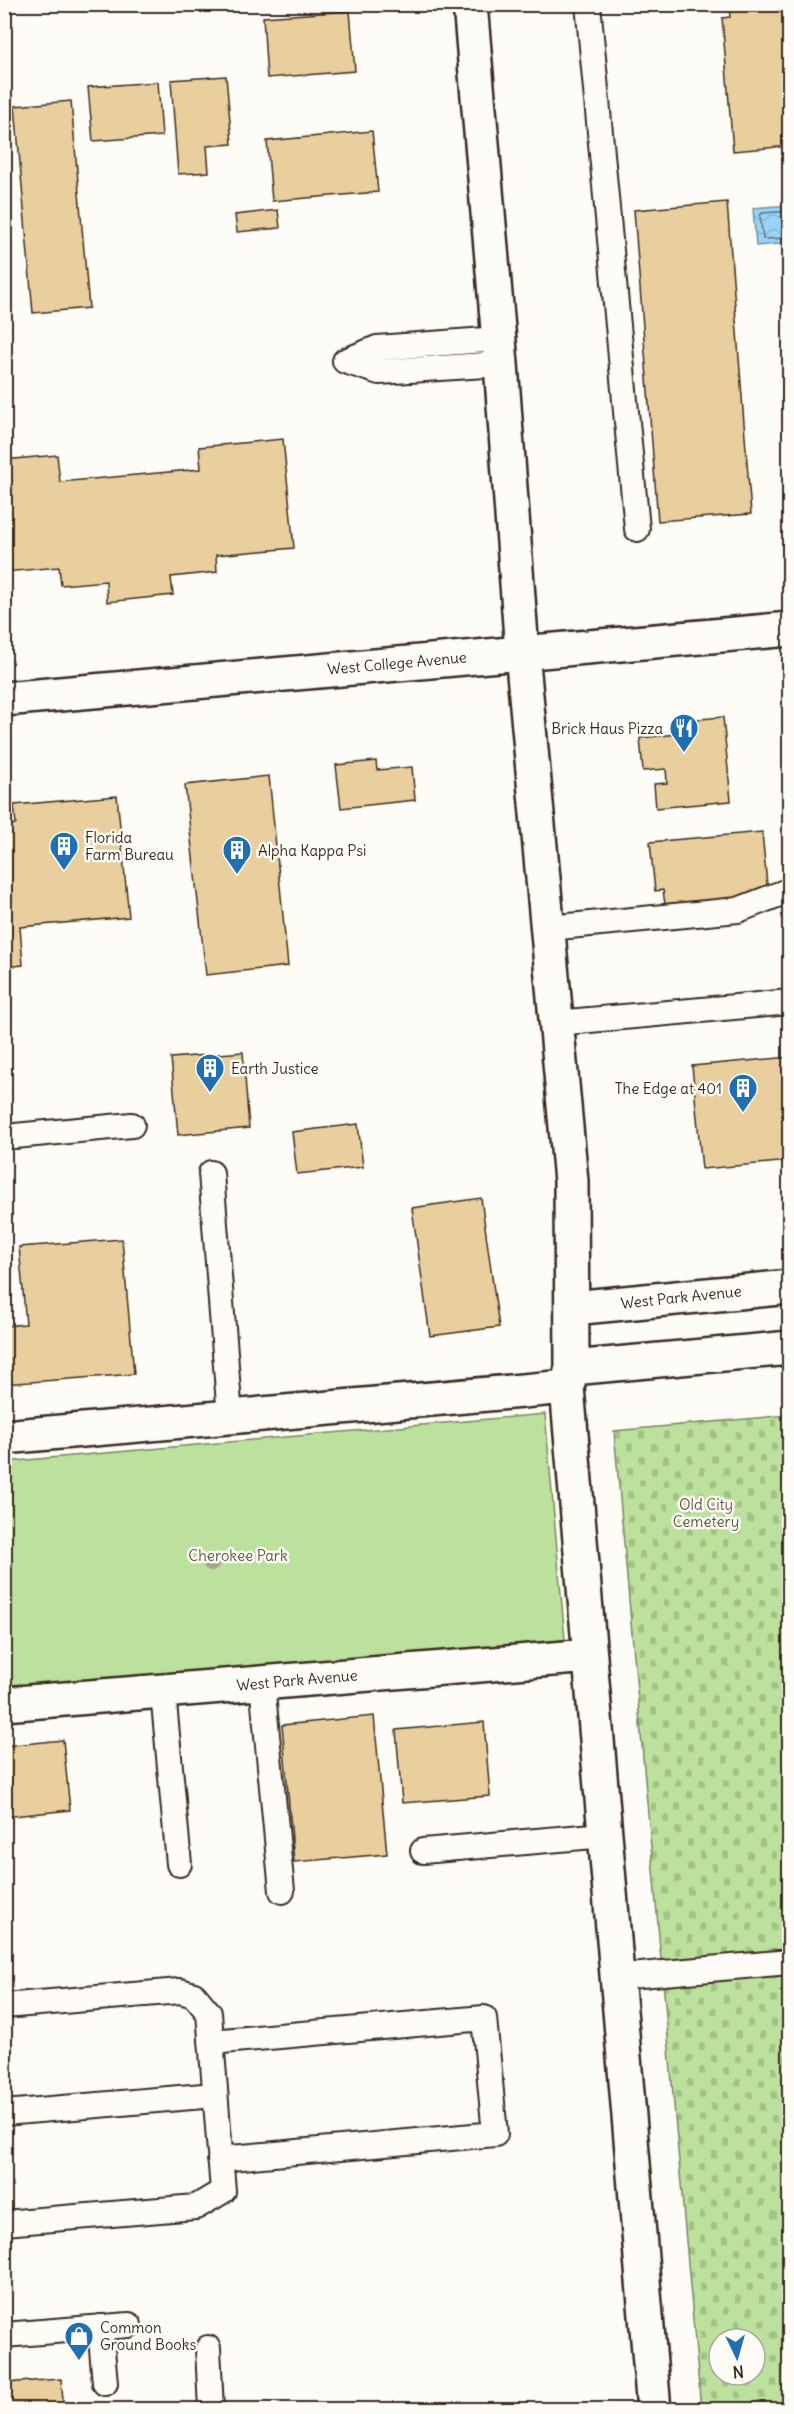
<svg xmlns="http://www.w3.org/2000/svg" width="794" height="2414" font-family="Delius,sans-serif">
<defs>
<pattern id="cemetery-stones" width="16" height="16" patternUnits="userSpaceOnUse" patternTransform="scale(1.5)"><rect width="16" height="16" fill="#bbe19d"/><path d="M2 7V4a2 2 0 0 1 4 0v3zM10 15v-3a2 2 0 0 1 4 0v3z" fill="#a2c187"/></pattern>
<pattern id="water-waves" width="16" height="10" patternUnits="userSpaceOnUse" patternTransform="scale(1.5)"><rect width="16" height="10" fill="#97d4f8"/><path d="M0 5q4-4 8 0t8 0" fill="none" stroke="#83b6d4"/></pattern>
</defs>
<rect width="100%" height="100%" fill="#fdfcf7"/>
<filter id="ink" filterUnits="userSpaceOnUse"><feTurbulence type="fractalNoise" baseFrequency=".0167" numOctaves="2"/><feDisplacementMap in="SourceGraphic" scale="12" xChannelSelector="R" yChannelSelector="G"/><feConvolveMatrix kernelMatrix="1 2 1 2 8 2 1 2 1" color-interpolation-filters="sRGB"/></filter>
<g filter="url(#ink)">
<!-- green -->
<path fill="#bbe19d" stroke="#7b865e" stroke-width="1.5" d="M545,1414L565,1640L5,1689V1462Z"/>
<!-- cemetery -->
<path fill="url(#cemetery-stones)" stroke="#7b865e" stroke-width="1.5" fill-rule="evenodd" d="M789,1415V2409H701L614,1431ZM719,2339H755V2375H719Z"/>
<!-- water -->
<path fill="url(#water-waves)" stroke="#7290a1" stroke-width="1.5" d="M789,205V243L756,246L753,208Z"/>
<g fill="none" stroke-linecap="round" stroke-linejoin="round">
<!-- shore -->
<path stroke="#606e75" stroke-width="1.5" d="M790,211L762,213L760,216L763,239L790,238"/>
</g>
<!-- building -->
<path fill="#e9cf9e" stroke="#3b2a1e" stroke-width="1.5" d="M729,4H790V146L733,151L722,18L730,17Z
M350,11L355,71L267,78L263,17Z
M226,76L232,144L207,146L209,172L178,174L171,80Z
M158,82L162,136L93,141L88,87Z
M71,101L89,308L33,313L15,106Z
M372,131L378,192L272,201L267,141Z
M727,202L751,514L658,521L634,210Z
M278,210L280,228L237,232L235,215Z
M283,439L294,548L216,555L217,572L171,577L173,595L107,602L106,581L61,585L59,567L4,572V460L57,455L60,482L201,469L199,447Z
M723,717L731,801L656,808L654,784L667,783L666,769L643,771L640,738L677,734L676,721Z
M376,761L377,770L412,767L415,800L341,808L336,765Z
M269,776L288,966L206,975L185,785Z
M117,796L129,917L20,927L23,965L4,967V816H8L10,825L16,824L14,805Z
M762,832L768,895L665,904L663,890L655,891L650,842Z
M243,1052L249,1128L178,1135L171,1058Z
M790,1057V1161L702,1169L692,1066Z
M358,1124L363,1167L297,1174L292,1132Z
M481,1198L499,1327L430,1336L412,1208Z
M122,1239L134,1374L4,1384V1326L26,1324L19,1247Z
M374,1716L387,1854L294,1862L282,1725Z
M484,1722L490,1796L402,1803L396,1730Z
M63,1740L70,1810L4,1817V1746Z
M61,2379L64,2410H4V2383Z
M347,2405V2410H301Z"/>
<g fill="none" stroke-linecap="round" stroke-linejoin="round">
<!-- service casing -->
<g stroke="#3b2a1e" stroke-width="28">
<path id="service" d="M588,4L637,529
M345,361L379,372L501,364
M345,361L377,348L499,339
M548,928L738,910L790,890
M556,1023L790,1002
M4,1137L132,1125
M211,1173L230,1417
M262,1683L282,1891
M163,1692L179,1864
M423,1851L605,1835
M618,1977L790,1962
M4,2006L180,1991L194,1995L209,2013L223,2191L196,2207L4,2223
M211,2042L484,2018L495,2134L220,2159
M4,2113L215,2095
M100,2327L105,2383
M4,2335L129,2325
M208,2348L211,2410"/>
</g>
<!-- tertiary casing -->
<g stroke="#3b2a1e" stroke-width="38">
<path id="tertiary" d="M470,4L501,364L522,652L571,1181L572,1368L567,1387L654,2410
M4,699L790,629
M572,1308L790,1287
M572,1368L790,1348
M4,1437L567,1387
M4,1704L590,1656"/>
</g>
<!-- service -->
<use href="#service" stroke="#fdfcf7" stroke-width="24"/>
<!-- tertiary -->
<use href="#tertiary" stroke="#fdfcf7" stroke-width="33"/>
</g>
<!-- trees -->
<circle fill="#a4a291" cx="211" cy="1562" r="9"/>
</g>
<!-- icons -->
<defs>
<g id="restaurant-pin" transform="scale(1.5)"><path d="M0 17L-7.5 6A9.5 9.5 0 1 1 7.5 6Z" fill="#1f6fb2" stroke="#fdfcf7"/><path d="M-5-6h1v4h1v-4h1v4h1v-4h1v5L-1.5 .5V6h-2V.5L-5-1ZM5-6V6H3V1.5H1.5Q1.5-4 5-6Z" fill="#fff"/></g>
<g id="building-pin" transform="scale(1.5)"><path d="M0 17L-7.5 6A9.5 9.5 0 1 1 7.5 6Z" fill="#1f6fb2" stroke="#fdfcf7"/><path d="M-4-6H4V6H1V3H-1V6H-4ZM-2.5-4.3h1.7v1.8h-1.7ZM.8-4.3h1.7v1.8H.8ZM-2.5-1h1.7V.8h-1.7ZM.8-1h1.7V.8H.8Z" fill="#fff"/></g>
<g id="shop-pin" transform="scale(1.5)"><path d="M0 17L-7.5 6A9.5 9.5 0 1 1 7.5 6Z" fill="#1f6fb2" stroke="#fdfcf7"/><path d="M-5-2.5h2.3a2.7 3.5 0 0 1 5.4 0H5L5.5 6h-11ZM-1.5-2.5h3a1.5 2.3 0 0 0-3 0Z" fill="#fff"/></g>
</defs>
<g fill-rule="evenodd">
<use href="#restaurant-pin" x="684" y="728"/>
<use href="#building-pin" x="64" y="846"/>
<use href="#building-pin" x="237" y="850"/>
<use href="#building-pin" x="210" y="1068"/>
<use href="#building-pin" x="743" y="1088"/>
<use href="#shop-pin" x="79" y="2336"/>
</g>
<g text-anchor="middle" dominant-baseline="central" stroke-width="5" stroke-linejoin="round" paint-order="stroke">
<!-- street labels -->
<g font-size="15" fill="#3b2a1e" stroke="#fdfcf7">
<text transform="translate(397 663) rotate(-5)">West College Avenue</text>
<text transform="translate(681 1297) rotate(-6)">West Park Avenue</text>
<text transform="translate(297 1680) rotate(-5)">West Park Avenue</text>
</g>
<!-- poi labels -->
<g font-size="15" fill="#3b2a1e" stroke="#fdfcf7" text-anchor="start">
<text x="663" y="728" text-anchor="end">Brick Haus Pizza</text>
<text x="85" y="837">Florida<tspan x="85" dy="17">Farm Bureau</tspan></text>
<text x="258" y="850">Alpha Kappa Psi</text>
<text x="231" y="1068">Earth Justice</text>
<text x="722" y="1088" text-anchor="end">The Edge at 401</text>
<text x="100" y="2327">Common<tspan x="100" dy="17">Ground Books</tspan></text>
</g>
<!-- park labels -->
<g font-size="15" fill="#5b583e" stroke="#fdfcf7">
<text x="706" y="1504">Old City<tspan x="706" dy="17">Cemetery</tspan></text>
<text x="238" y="1555">Cherokee Park</text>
</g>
</g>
<!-- margin -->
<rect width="794" height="2414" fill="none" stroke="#fdfcf7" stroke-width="24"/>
<rect x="12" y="12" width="770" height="2390" fill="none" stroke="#3b2a1e" stroke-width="2" filter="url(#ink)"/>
<!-- north arrow -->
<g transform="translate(737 2357) rotate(175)"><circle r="28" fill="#fdfcf7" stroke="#afa8a0" stroke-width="1.5"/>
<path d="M0-4.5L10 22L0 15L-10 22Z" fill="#1f6fb2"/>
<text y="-9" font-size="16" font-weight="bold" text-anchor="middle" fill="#3b2a1e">N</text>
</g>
</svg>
